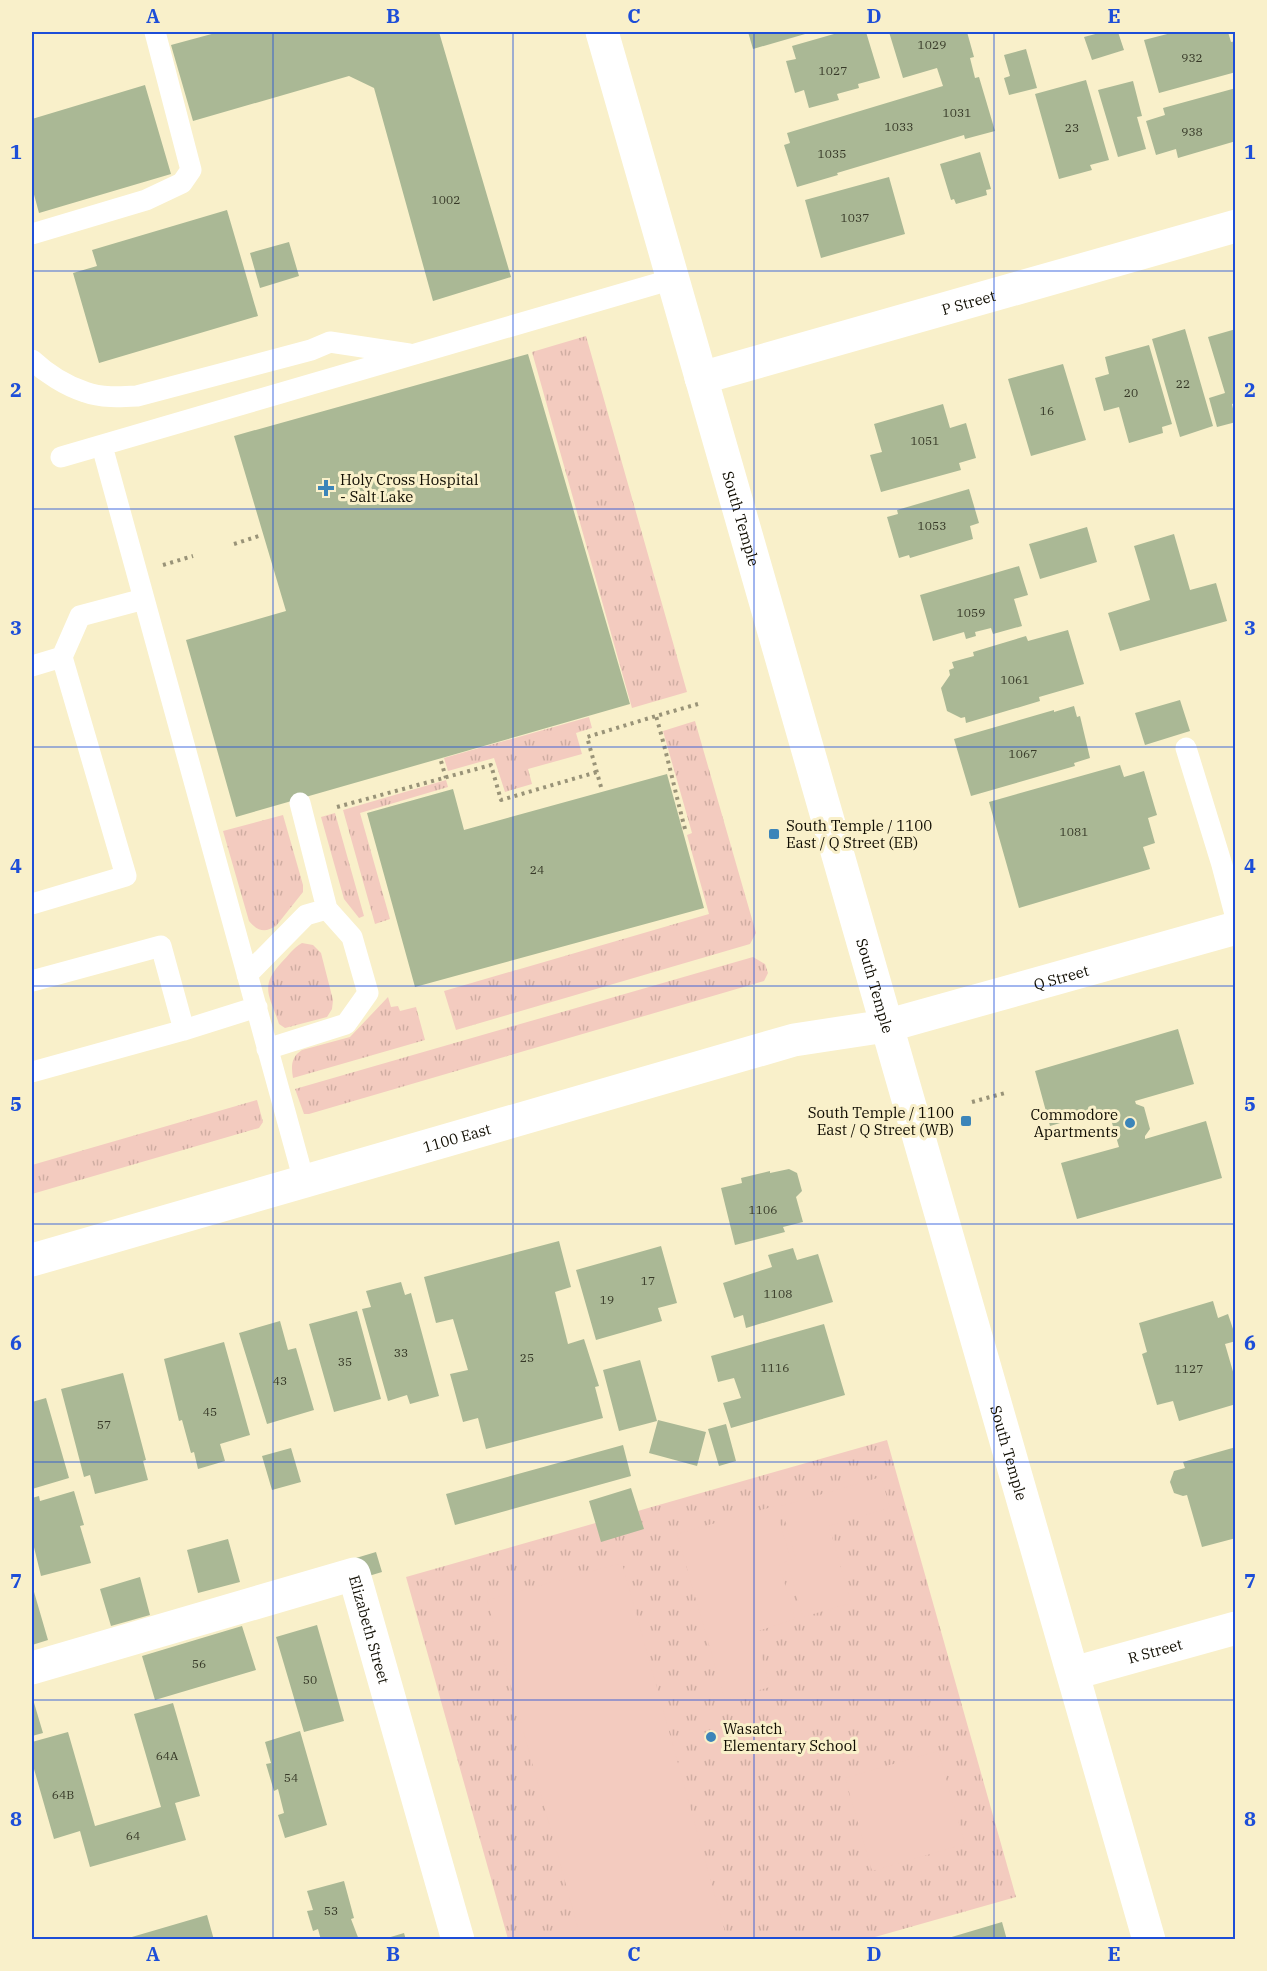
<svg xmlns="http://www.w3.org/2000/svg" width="1267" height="1971" font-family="'IBM Plex Serif',serif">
<defs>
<pattern id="grass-tufts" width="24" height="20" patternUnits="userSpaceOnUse" patternTransform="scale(1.5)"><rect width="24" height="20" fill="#f3cbbf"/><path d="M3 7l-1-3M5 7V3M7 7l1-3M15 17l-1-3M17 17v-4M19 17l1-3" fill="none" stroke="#cfada2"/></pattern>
</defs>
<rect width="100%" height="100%" fill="#f9f0ca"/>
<!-- grass -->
<path fill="url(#grass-tufts)" d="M586,336L687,692L632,708L532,352Z
M589,717L592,728L576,733L582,754L528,769L532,784L505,792L494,758L448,771L444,758Z
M695,721L756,933L750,944L456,1030L444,991L709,914L687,835L692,833L663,731Z
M446,780L448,787L360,813L390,919L375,924L343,810Z
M335,813L364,916L359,918L344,899L321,817Z
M283,815L303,885V892L276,926C265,933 257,931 249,921L223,831Z
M302,943L313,945L321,953L333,1000L332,1009L327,1017L285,1028L279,1024C270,996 259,987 281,963C288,956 293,948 302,943Z
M753,957L765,964L768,973L764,981L309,1114H304L295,1089Z
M388,997L391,1007L398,1006L400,1011L416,1007L425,1040L293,1078C291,1066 291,1057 302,1050L350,1037Z
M257,1100L263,1122L259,1128L32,1194V1165Z
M887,1440L1016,1897L868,1939H508L406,1577Z"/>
<!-- garden -->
<path fill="#f3cbbf" d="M881,1477L890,1508L829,1526L851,1603L803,1617L787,1561L779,1564L795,1619L755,1632L770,1687L725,1700L677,1534L775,1506L791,1560L796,1559L781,1506Z
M622,1563L727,1939H581L487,1600Z
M938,1751L965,1844L872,1871L845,1778Z"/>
<!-- building -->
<path fill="#aab895" d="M219,32H439L511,277L433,301L374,88L349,76L193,121L171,45Z
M748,32H812L753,49Z
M841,32L842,34L852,32H866L880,78L858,84L859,88L837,94L839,100L809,108L804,90L795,93L786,61L796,59L792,46Z
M889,32H967L974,57L970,58L975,78L979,77L995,131L965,139L964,135L837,173L838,175L797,187L784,145L790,143L787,133L943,86L937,68L903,78Z
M1103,32H1118L1124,50L1092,60L1084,37Z
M1175,32H1228L1231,42L1236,41V72L1159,93L1144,40Z
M1026,49L1037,88L1009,95L1004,78L1010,76L1004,55Z
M1086,80L1109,160L1090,165L1092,170L1059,179L1035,94Z
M1133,81L1142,116L1137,117L1146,149L1118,157L1098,90Z
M145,85L171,174L39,213L32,187V119Z
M1236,88V141L1178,158L1176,149L1156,155L1146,121L1165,115L1163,108Z
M980,152L991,189L986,190L987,195L956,204L954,199L951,200L940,164Z
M889,177L905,234L821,258L805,200Z
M227,210L258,316L99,363L73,273L97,266L92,250Z
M289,242L299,276L260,288L250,253Z
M1185,329L1213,426L1180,437L1152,339Z
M1236,329V403L1232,404L1236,422L1217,427L1209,398L1225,393L1208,337Z
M1149,345L1172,424L1162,427L1163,433L1129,443L1119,407L1104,411L1095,378L1109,374L1105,357Z
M528,354L630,704L236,817L186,640L286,611L234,436Z
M1063,364L1086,440L1031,456L1008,379Z
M943,404L950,428L966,423L976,458L959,463L961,470L881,492L870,455L882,452L874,424Z
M969,489L979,523L970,526L973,539L910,558L909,555L899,558L887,517L898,514L897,510Z
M1087,527L1097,562L1040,579L1029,544Z
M1174,534L1190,590L1216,583L1227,621L1120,651L1108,613L1150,600L1134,546Z
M1019,566L1028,595L1014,599L1022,626L993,634L991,628L975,632L976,636L966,639L964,632L933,641L920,595Z
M1068,630L1084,684L1039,697L1040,701L966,723L965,717L961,718L947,711L941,688L950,675L949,670L954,668L952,662L974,656L973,652L1026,636L1028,641Z
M1180,700L1190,731L1145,745L1135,713Z
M1074,706L1077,717L1080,716L1090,758L1074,763L1075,766L971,796L954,739L1054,710V712Z
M1120,765L1124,777L1144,771L1157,815L1148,818L1155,843L1143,847L1150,869L1019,908L989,802Z
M667,774L704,908L415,987L367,813L453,789L464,830Z
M1178,1029L1194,1084L1135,1101L1136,1104L1144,1107L1150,1129L1145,1136V1139L1206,1121L1222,1178L1077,1219L1061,1163L1119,1147L1108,1109L1050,1126L1035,1071Z
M789,1169L797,1173L802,1191L796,1197L803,1222L783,1227L785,1232L735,1245L721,1188L742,1183L741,1178L770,1171V1173Z
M559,1241L571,1287L555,1292L568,1344L584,1339L599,1386L595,1387L603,1418L486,1449L478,1418L463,1422L450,1374L468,1370L453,1319L436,1323L424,1277Z
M661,1246L677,1303L658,1308L662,1321L596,1340L576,1270Z
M793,1248L797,1260L818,1254L833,1302L746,1328L743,1315L734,1318L723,1283L772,1267L768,1255Z
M401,1282L405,1295L411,1293L439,1396L410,1404L407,1395L388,1401L362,1309L371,1307L366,1291Z
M1213,1301L1218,1318L1228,1314L1236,1338V1341L1225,1344L1236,1382V1404L1179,1421L1173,1401L1157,1405L1142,1354L1147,1352L1139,1323Z
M357,1311L381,1399L334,1412L309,1324Z
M280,1321L288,1350L296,1348L314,1410L267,1424L239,1333Z
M824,1324L845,1395L731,1428L723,1403L741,1398L734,1378L718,1382L711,1356Z
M224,1342L250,1435L220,1444L225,1461L198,1469L194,1452L191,1453L182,1420L179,1421L164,1359Z
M640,1360L657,1421L619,1431L603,1370Z
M123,1373L146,1460L143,1461L148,1480L95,1494L90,1475L84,1477L61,1389Z
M46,1398L69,1478L32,1489V1402Z
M658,1420L706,1432L697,1466L649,1453Z
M726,1424L736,1461L719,1466L708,1429Z
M623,1445L631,1476L455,1525L446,1494Z
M1236,1447V1538L1202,1547L1187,1495L1183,1496L1174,1493L1170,1482L1174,1471L1185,1468L1183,1462Z
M291,1448L301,1482L272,1490L262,1456Z
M631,1488L644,1529L601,1542L589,1501Z
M74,1491L84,1525L80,1526L91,1563L41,1576L32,1539V1498L39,1496L40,1501Z
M228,1539L240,1582L198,1593L187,1550Z
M376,1552L382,1572L362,1578L356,1558Z
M140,1577L150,1615L111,1626L100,1589Z
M32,1585L48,1640L32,1645Z
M317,1625L344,1721L304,1732L276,1637Z
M242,1626L256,1670L155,1700L142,1656Z
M32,1696L43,1733L32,1736Z
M173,1703L200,1796L175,1803L186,1840L90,1867L80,1831L54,1839L32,1762V1742L68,1732L95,1826L161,1807L134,1714Z
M300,1731L327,1825L285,1838L278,1815L284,1813L278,1789L274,1791L266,1764L271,1763L265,1742Z
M344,1881L354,1918L351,1919L359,1940H321L318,1929L313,1931L307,1911L313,1910L307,1891Z
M207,1915L214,1940H126L125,1939Z
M1002,1922L1007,1940H945V1939Z
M404,1933L406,1940H385L384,1939Z"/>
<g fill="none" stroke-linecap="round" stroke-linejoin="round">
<!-- path -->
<path stroke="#999378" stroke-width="4" stroke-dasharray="3 4.5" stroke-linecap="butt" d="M234,544L262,535
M163,565L193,556
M441,761L446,778
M601,787L587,737L656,716
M337,807L491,765L501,800L597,772
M685,829C675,791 667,754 656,716L698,704
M972,1102L1005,1093"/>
<!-- service -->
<path stroke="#fff" stroke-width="21" d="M32,234L146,200L182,183L191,170L155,32
M32,360C46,373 66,386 85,392C101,398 120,397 137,396L311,350L330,342L409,354
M102,446L304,1181
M61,457L673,279
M32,666L62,657
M1186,748L1222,865L1236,918
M300,803L327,909
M32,904L126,876L62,657L80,616L144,599
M247,975L306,915L327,909L352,937L368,993L346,1024L267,1049
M32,981L161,946L184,1030
M32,1072L184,1030L257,1007"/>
<!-- minor -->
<g stroke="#fff" stroke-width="33">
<path id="s1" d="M701,378L1236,226"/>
<path id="s2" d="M32,1260L794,1040L886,1026L1236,928"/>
<path id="s3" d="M32,1668L354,1574L458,1940"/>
<path id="s4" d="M1074,1673L1236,1628"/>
</g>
<!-- secondary -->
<path stroke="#fff" stroke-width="33" id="s5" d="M602,32L1149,1940"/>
</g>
<!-- grid -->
<path fill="none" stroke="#1d4ed8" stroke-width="1.5" stroke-opacity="0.55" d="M273,32V1940M513,32V1940M754,32V1940M994,32V1940M32,271H1236M32,509H1236M32,747H1236M32,986H1236M32,1224H1236M32,1462H1236M32,1700H1236"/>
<!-- markers -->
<g fill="#3c85b9" stroke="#f9f0ca" stroke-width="2">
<path d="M323 479h6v6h6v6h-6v6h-6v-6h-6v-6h6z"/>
<rect x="768" y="828" width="12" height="12" rx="3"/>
<rect x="960" y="1115" width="12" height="12" rx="3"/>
<circle cx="1130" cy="1123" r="6"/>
<circle cx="711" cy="1737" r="6"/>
</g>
<g text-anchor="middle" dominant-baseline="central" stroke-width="6" stroke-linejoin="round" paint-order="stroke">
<!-- number labels -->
<g font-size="12" fill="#363827">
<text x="932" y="44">1029</text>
<text x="1192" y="57">932</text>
<text x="833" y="70">1027</text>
<text x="957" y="112">1031</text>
<text x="899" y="126">1033</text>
<text x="1072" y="127">23</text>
<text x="1192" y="131">938</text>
<text x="832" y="153">1035</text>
<text x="446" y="199">1002</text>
<text x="855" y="217">1037</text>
<text x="1183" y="383">22</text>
<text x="1131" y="392">20</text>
<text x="1047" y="410">16</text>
<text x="925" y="440">1051</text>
<text x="932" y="525">1053</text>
<text x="971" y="612">1059</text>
<text x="1015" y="679">1061</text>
<text x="1023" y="753">1067</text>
<text x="1074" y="831">1081</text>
<text x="537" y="869">24</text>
<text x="763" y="1209">1106</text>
<text x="648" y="1280">17</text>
<text x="778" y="1293">1108</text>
<text x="607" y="1299">19</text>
<text x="401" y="1352">33</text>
<text x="527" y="1357">25</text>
<text x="345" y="1361">35</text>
<text x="775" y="1367">1116</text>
<text x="1189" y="1368">1127</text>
<text x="280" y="1380">43</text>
<text x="210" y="1411">45</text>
<text x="104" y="1424">57</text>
<text x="199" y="1663">56</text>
<text x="310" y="1679">50</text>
<text x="167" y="1755">64A</text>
<text x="291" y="1777">54</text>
<text x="63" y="1794">64B</text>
<text x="133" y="1835">64</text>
<text x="331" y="1910">53</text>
</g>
<!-- street labels -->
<g font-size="15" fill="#100d02" stroke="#f9f0ca">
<text stroke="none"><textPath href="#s1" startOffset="278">P Street</textPath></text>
<text stroke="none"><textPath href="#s5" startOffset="506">South Temple</textPath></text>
<text stroke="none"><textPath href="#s2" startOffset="1068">Q Street</textPath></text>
<text stroke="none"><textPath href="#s5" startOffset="992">South Temple</textPath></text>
<text stroke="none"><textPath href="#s2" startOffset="442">1100 East</textPath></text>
<text stroke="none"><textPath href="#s5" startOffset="1478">South Temple</textPath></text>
<text stroke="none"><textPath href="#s3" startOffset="393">Elizabeth Street</textPath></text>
<text stroke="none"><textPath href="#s4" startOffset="84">R Street</textPath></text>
</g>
<!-- poi labels -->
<g font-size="15" fill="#100d02" stroke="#f9f0ca" text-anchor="start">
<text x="340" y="479">Holy Cross Hospital<tspan x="340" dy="17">- Salt Lake</tspan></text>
<text x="786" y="825">South Temple / 1100<tspan x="786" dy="17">East / Q Street (EB)</tspan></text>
<text x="954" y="1112" text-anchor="end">South Temple / 1100<tspan x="954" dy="17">East / Q Street (WB)</tspan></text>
<text x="1118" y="1114" text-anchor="end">Commodore<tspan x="1118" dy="17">Apartments</tspan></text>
<text x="723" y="1728">Wasatch<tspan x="723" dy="17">Elementary School</tspan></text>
</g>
</g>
<!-- border -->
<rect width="1267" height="1971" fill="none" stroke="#f9f0ca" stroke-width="66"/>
<rect x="33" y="33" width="1201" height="1905" fill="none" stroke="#1d4ed8" stroke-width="2"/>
<g font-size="20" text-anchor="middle" font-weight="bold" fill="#1d4ed8">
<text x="153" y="23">A</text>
<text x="393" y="23">B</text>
<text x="634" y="23">C</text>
<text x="874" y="23">D</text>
<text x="1114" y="23">E</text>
<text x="16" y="159">1</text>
<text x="1250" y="159">1</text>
<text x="16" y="397">2</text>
<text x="1250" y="397">2</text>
<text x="16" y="635">3</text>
<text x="1250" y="635">3</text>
<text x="16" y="873">4</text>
<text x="1250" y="873">4</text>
<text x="16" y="1111">5</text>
<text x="1250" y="1111">5</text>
<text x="16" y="1350">6</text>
<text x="1250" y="1350">6</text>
<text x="16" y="1588">7</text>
<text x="1250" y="1588">7</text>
<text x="16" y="1826">8</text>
<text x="1250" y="1826">8</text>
<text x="153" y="1961">A</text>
<text x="393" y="1961">B</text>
<text x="634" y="1961">C</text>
<text x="874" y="1961">D</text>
<text x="1114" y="1961">E</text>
</g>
</svg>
